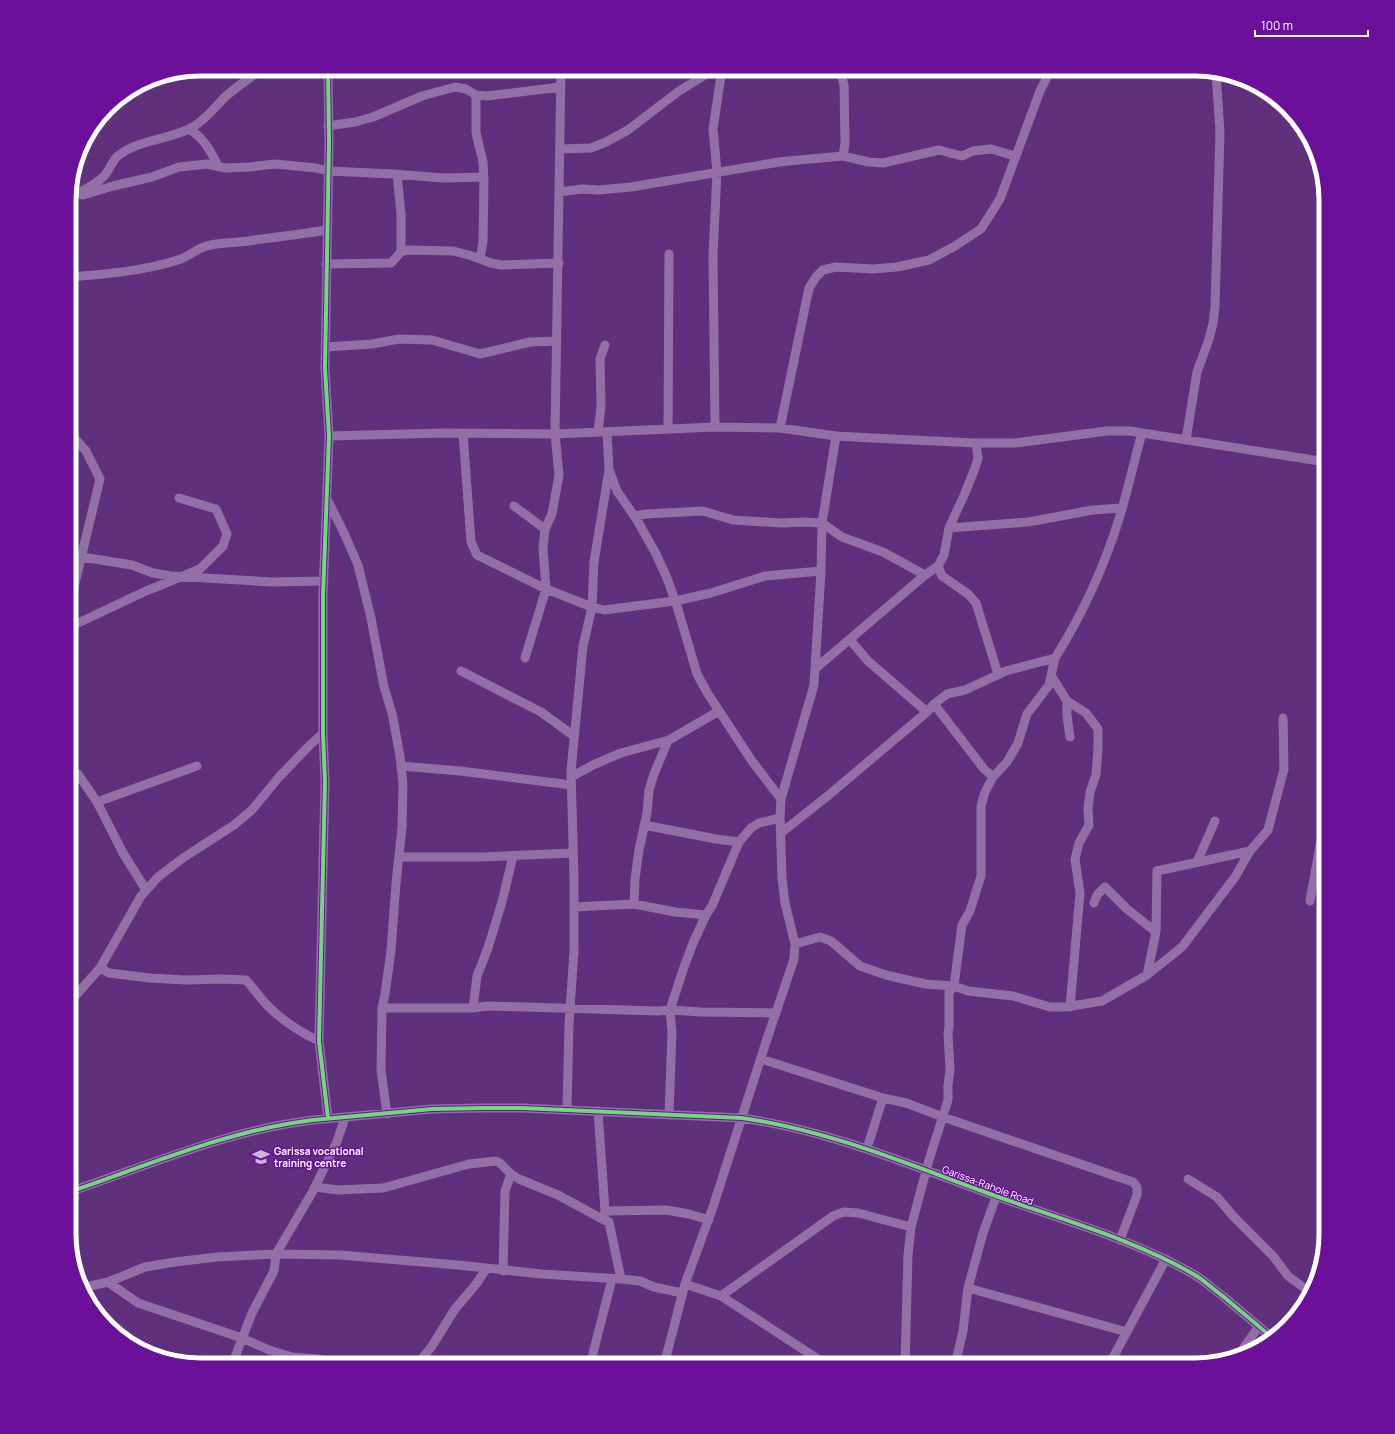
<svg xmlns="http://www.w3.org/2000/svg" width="1395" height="1434" font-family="Manrope,sans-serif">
<rect width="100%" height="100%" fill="#61307c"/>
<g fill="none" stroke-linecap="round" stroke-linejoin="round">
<!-- minor -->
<path stroke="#9270a6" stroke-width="9" d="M328,69L329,143L325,368L329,436L323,596V733L325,781L319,1041L328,1118
M835,69L842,77L844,85L845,143L843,156
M476,95V133L483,162L484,181L483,242L480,259
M328,126L355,122L373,117L422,96L455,87L466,89L476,95L487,96L560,87
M189,129C202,136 212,153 218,166
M560,149L591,148L606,142L628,130L679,91L715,69
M397,174L401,214V252
M559,192L582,189L599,190L631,187L779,162L799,160L843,156L869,162L883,163L939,150L962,156L973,151L991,149L1015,156
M76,194L83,195L113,186L152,177L179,167L207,164L225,168L250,167L275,164L316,168L328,171L393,174L443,178L484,177
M69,198C80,192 94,186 103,177C110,171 111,161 119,155C140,139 170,140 193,127C206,119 215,107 226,96C238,86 250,77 263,69
M326,264L391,263L401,252L407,250L453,251L469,255L491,263L501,265L559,263
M69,277C107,274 145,271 181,259C191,255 200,246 211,245C225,242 240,243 254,240C278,237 302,234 327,230
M325,347L372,344L399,339L432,340L480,354L530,342L557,341
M715,427L713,255L717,172L713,129L722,69
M780,428L809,288L816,277L823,270L836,267L873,269L897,267L929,260L955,246L981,229L1000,199L1040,91L1051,69
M668,429L669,254
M598,432L601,406L600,359L605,345
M463,433L471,542L477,555L546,589L592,607L604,610L675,601L711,593L765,576L821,571
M329,436L442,433L555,434L715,427L780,428L836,436L872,438L976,443H1015L1107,431H1130L1326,462
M1186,440L1197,372L1208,342L1213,324L1215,307L1220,132L1216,73
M610,472L617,491L637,520L655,552L667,578L677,606L697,674L708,694L752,761L781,799
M327,499L344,533L358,565L371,618L384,687L392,713L400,756L403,784L402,828L396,883L391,951L385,994L382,1008L381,1070L387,1114
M514,506L545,529
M634,516L646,514L703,511L733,520L782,523L804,522L822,523L842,537L883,552L925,575
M949,528L1028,522L1093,510L1122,508
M82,557L132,565L153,573L171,576L272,582L324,581
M938,566L942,576L968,594L976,603L998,674
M69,608L100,479L86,451L69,432
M69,625L78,623L146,591L200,569L223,546L227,534L216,509L179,498
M850,640L868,661L927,712
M525,658L546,589L543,548L545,529L552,514L559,475L555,434L561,69
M816,668L925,575L938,566L944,555L949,528L965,493L975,468L978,458L976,443
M461,671L541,712L574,736
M1052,677L1067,701V716L1070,737
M1067,701L1086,713L1098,729V748L1096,775L1090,792L1088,808L1089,825L1079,843L1075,859L1080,893L1070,1007
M934,704L984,769L993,777L1007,762L1018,743L1027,714L1049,685L1055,658
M401,766L460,771L571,785
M78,774L97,802L123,853L146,890
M571,777L593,765L621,753L669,740
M69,794L78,774
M97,802L197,766
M644,825L716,839L739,842
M781,833L830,794L927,712L934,704L947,694L965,690L1006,671L1055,658C1082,615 1104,567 1119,519C1128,490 1134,461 1142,433
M399,857H482L573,853
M1197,862L1215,821
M1310,901L1326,812
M1094,903L1097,895L1105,887L1127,909L1156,932
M634,904L635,879L639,850L647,813L649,790L654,774L667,743L669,740L719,711
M574,907L634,904L675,912L706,915
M795,944L820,937L831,941L860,966L886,975L925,984L954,986L968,991L1013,996L1050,1007H1066L1102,1001L1147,975L1182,947L1235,877L1250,851L1268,830L1284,769L1283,718
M100,968L109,973L150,978L186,980L221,979L246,980C253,988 259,996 266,1004C281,1020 300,1032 319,1041
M1147,975L1156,932L1157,871L1250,851
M69,1003L100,968L141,896L158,877L183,858L234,825L252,810L279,777L307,748L323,733
M382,1008H473L488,1006L658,1011L670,1010L701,1012L776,1013
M473,1008L477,976L488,948L502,902L513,856
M761,1059L883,1098L906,1103L943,1117L1133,1182L1137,1187V1195L1120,1240
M567,1110L569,1024L574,951V877L571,771L583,646L592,607L594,562L609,470L607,432
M598,1111L605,1211L604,1220L609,1222L621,1279
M669,1115L672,1032L670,1010L684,967L693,943L706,915L712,906L739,842L751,828L759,823L780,818
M867,1148L883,1098
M1188,1179L1217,1197L1233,1216L1273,1256L1288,1276L1311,1293
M315,1187L338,1190L383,1188L469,1164L496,1161L500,1163L511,1174L519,1179L558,1195L604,1220
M69,1192C149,1165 229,1130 313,1120L432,1109L483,1108H522L742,1118C826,1130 903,1162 982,1191C1052,1217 1130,1237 1195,1275C1205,1281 1214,1290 1224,1297C1240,1311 1257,1324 1272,1338
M605,1211L666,1210L689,1214L709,1220
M503,1271L505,1191L511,1174
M108,1282L138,1303L242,1338L269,1350L292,1357L318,1359L336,1365
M685,1284L721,1296L821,1361H832L855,1365
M82,1288L108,1282L145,1267L175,1262L217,1257L276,1254L340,1255L458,1265L542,1274L621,1279L640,1281L654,1287L682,1293
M968,1288L983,1233L996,1197
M721,1296L833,1216L844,1212L858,1213L911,1227
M1237,1357L1259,1326
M232,1365L252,1313L274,1271L276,1254L313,1191L336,1144L345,1118
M417,1365L432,1346L455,1309L477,1283L486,1269
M590,1365L612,1279
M664,1365L685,1284L713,1207L767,1039L794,959L795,944L785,903L782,878L780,818L781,799L814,685L821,571L822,523L836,436
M905,1365L908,1255L911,1227L929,1160L948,1100V1085L950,1070L948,1033L949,1027V992L954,986L962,925L970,911L981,876V806L985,792L993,777
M955,1365L963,1331L968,1288L1127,1332
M1109,1365L1166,1259"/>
<!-- cycleway casing -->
<g stroke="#6b109b" stroke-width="6">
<path id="cycleway" d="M328,69L329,143L325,368L329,436L323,596V733L325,781L319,1041L328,1118
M69,1192C149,1165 229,1130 313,1120L432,1109L483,1108H522L742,1118C826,1130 903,1162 982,1191C1052,1217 1130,1237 1195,1275C1205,1281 1214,1290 1224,1297C1240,1311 1257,1324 1272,1338"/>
</g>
<!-- cycleway -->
<use href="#cycleway" stroke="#71d979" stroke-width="4"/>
</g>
<!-- icons -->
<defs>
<g id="university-bare" transform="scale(1.38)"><path d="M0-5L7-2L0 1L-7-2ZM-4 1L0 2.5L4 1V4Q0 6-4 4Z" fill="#c8b7d1" stroke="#6b109b" stroke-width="2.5" paint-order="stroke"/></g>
</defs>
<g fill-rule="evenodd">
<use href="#university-bare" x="261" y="1157"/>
</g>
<g text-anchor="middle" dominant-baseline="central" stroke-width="3" stroke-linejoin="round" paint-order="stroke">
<!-- poi labels -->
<g font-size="10" font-weight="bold" fill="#fff" stroke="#6b109b" text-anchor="start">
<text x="274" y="1151">Garissa vocational<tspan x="274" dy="12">training centre</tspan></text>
</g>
<!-- street labels -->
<g font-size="10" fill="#fff" stroke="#6b109b">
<text transform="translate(988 1185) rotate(20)">Garissa-Rahole Road</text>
</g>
</g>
<!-- crop -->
<path d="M0 0H1395V1434H0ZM200 76H1195A124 124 0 0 1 1319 200V1234A124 124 0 0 1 1195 1358H200A124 124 0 0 1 76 1234V200A124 124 0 0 1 200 76Z" fill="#6b109b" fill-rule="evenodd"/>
<path fill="none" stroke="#fff" stroke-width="5" d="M200 76H1195A124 124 0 0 1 1319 200V1234A124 124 0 0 1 1195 1358H200A124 124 0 0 1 76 1234V200A124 124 0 0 1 200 76Z"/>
<!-- scale -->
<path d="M1255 30v6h113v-6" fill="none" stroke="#ffffff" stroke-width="2"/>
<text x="1261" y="30" font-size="12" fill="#ffffff" stroke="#6b109b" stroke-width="3" paint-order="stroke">100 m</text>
</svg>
